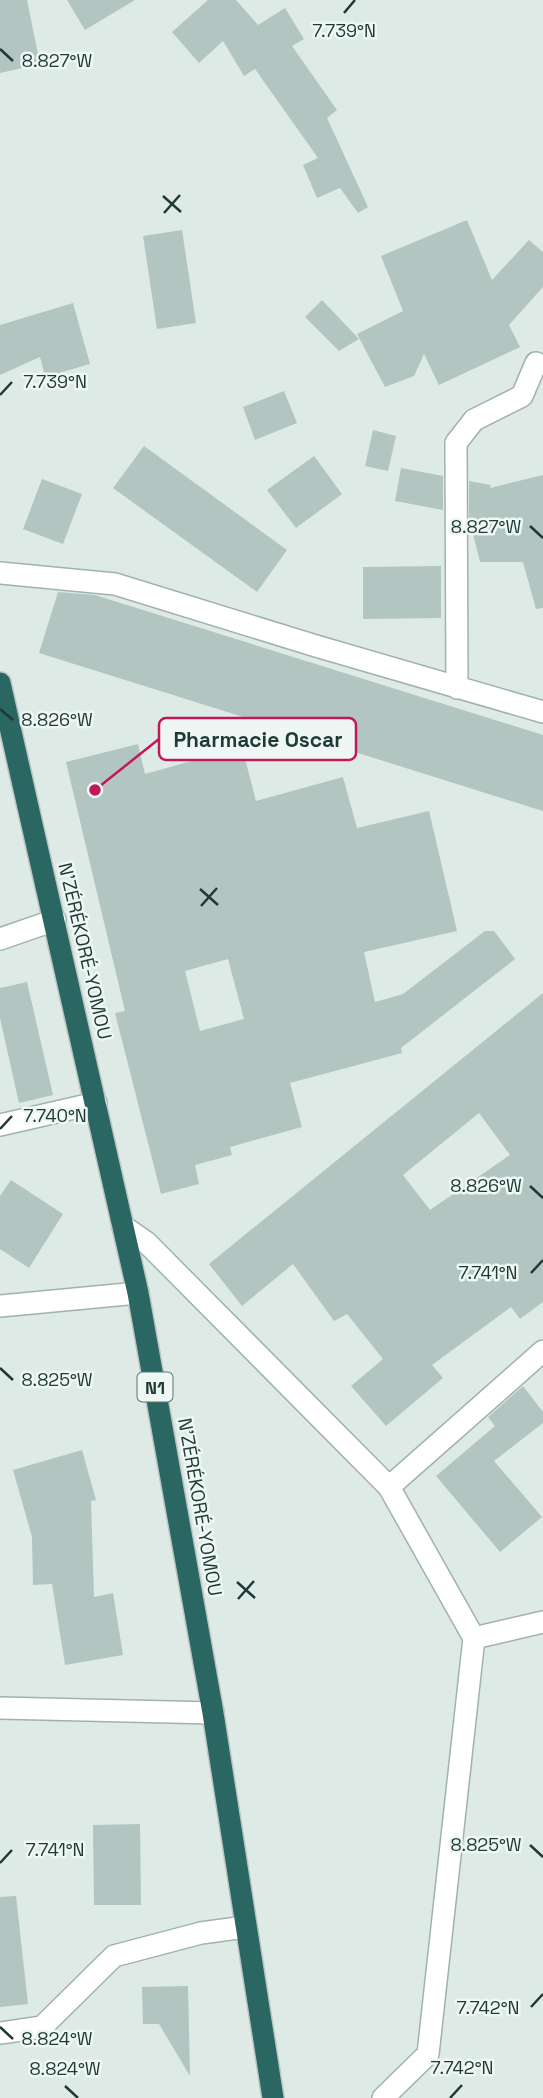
<svg xmlns="http://www.w3.org/2000/svg" width="543" height="2098" font-family="'Space Grotesk',sans-serif">
<rect width="100%" height="100%" fill="#deeae6"/>
<!-- building -->
<path fill="#b3c5c0" fill-rule="evenodd" d="M0,0H27L40,64L0,73Z
M67,0H135L85,30Z
M208,0H236L258,25L285,8L304,39L292,46L337,110L327,118L368,207L358,213L340,188L317,198L303,165L318,158L255,69L244,76L223,41L199,63L172,32Z
M467,220L492,280L529,240L543,252V287L509,325L520,347L439,385L424,354L414,376L385,387L357,334L403,311L381,256Z
M182,230L196,323L157,329L143,236Z
M322,300L359,339L339,351L305,317Z
M73,303L90,364L45,377L40,357L0,375V325Z
M284,391L297,423L255,440L243,407Z
M373,430L396,436L388,471L365,466Z
M144,446L287,550L257,592L113,488Z
M314,456L342,494L296,528L267,490Z
M401,468L443,476V510L395,501Z
M543,475V608L536,609L523,562H480L469,518V481L491,485L490,488Z
M42,479L82,494L63,544L23,529Z
M441,566V618L363,619V567Z
M58,592L95,595L543,735V811L39,653Z
M138,744L145,774L242,747L256,801L343,777L357,828L429,811L457,931L364,952L375,1002L403,994L485,931H494L515,959L401,1048L402,1053L290,1083L302,1127L230,1147L232,1155L195,1165L199,1184L161,1194L115,1013L125,1011L66,762ZM228,959L244,1019L200,1031L185,971Z
M27,982L53,1095L19,1103L0,1018V988Z
M543,993V1302L520,1319L511,1307L432,1365L443,1378L386,1426L351,1386L383,1359L347,1314L334,1321L293,1264L242,1306L209,1264ZM479,1113L510,1155L430,1210L403,1175Z
M11,1180L63,1214L29,1268L0,1249V1196Z
M523,1386L543,1412V1423L494,1461L542,1517L500,1552L436,1476L495,1426L488,1417Z
M82,1450L96,1500L91,1501L94,1597L113,1593L123,1655L65,1665L52,1584L33,1585L32,1537L13,1470Z
M140,1824L141,1905H94L93,1825Z
M16,1896L28,2004L0,2007V1897Z
M188,1986L190,2076L159,2024H143L142,1987Z"/>
<g fill="none" stroke-linecap="round" stroke-linejoin="round">
<!-- minor casing -->
<g stroke="#a1b2ae" stroke-width="24">
<path id="minor" d="M0,573L115,584L316,646L543,712
M457,688L456,443L474,420L522,396L536,363
M0,939L55,920
M0,1125L96,1103
M123,1226L146,1242L389,1487L474,1638L428,2054L383,2098
M0,1306L138,1293
M389,1487L543,1351
M474,1638L543,1622
M0,1708L213,1713
M0,2033L42,2027L114,1956L201,1933L245,1927"/>
</g>
<!-- highway casing -->
<g stroke="#bcc4c3" stroke-width="24">
<path id="highway" d="M0,683L138,1293L213,1713L273,2098"/>
</g>
<!-- minor -->
<use href="#minor" stroke="#fff" stroke-width="21"/>
<!-- highway -->
<use href="#highway" stroke="#2a6763" stroke-width="21"/>
</g>
<!-- ticks -->
<path fill="none" stroke="#1f3a36" stroke-width="2.5" d="M344,13L355,0M0,49L13,61M163,196L181,212M164,213L180,195M0,395L12,382M530,526L543,538M0,709L13,720M200,889L218,905M201,906L217,888M0,1129L12,1116M530,1186L543,1198M531,1273L543,1260M0,1368L13,1380M237,1582L255,1598M238,1599L254,1581M530,1845L543,1857M0,1863L12,1850M531,2007L543,1994M0,2027L13,2039M65,2086L78,2098M450,2098L462,2085"/>
<g text-anchor="middle" dominant-baseline="central" stroke-width="5" stroke-linejoin="round" paint-order="stroke">
<!-- shield labels -->
<rect fill="#eef7f4" stroke="#5d736f" stroke-width="2" x="137.5" y="1372.5" width="35" height="29" rx="5"/>
<g font-size="18" font-weight="bold" fill="#1f3a36">
<text x="155" y="1387">N1</text>
</g>
<!-- street labels -->
<g font-size="19" fill="#1f3a36" stroke="#eef7f4">
<text transform="translate(85 951) rotate(77)">N'ZÉRÉKORÉ-YOMOU</text>
<text transform="translate(200 1507) rotate(80)">N'ZÉRÉKORÉ-YOMOU</text>
</g>
</g>
<g font-size="18" text-anchor="middle" fill="#1f3a36" stroke="#eef7f4" stroke-width="5" stroke-linejoin="round" paint-order="stroke">
<text x="344" y="37">7.739°N</text>
<text x="57" y="67">8.827°W</text>
<text x="55" y="388">7.739°N</text>
<text x="486" y="533">8.827°W</text>
<text x="57" y="726">8.826°W</text>
<text x="55" y="1122">7.740°N</text>
<text x="486" y="1192">8.826°W</text>
<text x="488" y="1279">7.741°N</text>
<text x="57" y="1386">8.825°W</text>
<text x="486" y="1851">8.825°W</text>
<text x="55" y="1856">7.741°N</text>
<text x="488" y="2014">7.742°N</text>
<text x="57" y="2045">8.824°W</text>
<text x="462" y="2074">7.742°N</text>
<text x="65" y="2075">8.824°W</text>
</g>
<!-- callouts -->
<path fill="none" stroke="#c2185b" stroke-width="2.5" d="M95 790L159 739"/>
<circle fill="#c2185b" stroke="#eef7f4" stroke-width="2.5" cx="95" cy="790" r="7"/>
<rect fill="#eef7f4" stroke="#c2185b" stroke-width="2.5" x="159" y="718" width="197" height="42" rx="7"/>
<g font-size="21" text-anchor="middle" font-weight="bold" fill="#1f3a36">
<text x="258" y="747">Pharmacie Oscar</text>
</g>
</svg>
